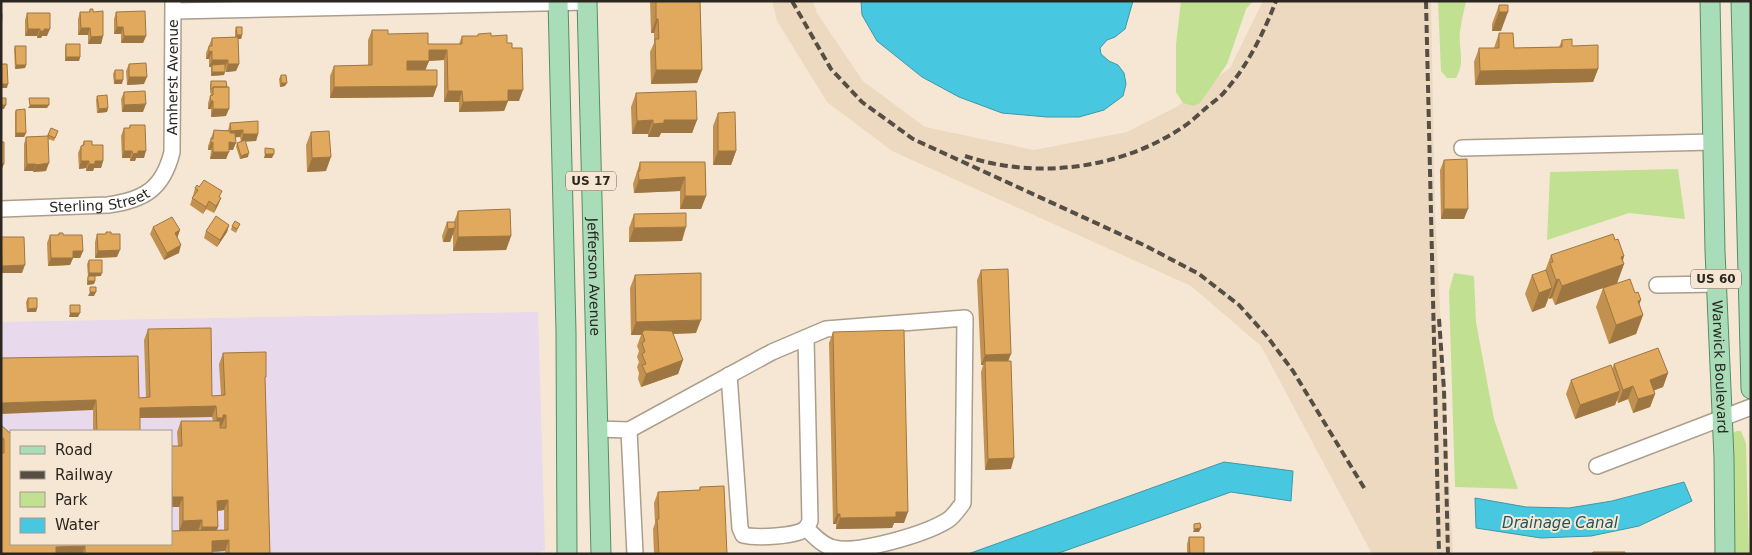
<svg xmlns="http://www.w3.org/2000/svg" width="1752" height="555" font-family="'DejaVu Sans',sans-serif">
<rect width="100%" height="100%" fill="#f6e7d4"/>
<!-- built -->
<path fill="#edd9c0" d="M772,1H813L817,13L863,81L925,127L1034,150L1127,132L1176,107L1230,68L1263,1H1431L1435,212L1453,554H1372L1261,346L1191,286L892,151L827,102L777,21Z"/>
<!-- education -->
<path fill="#e8d9ec" fill-rule="evenodd" d="M538,312L545,550L536,554H1V322ZM11,431H171V544H11Z"/>
<!-- green -->
<path fill="#c2e091" d="M1181,1H1253L1246,9L1227,64L1200,103L1194,106L1183,103L1176,92V44Z
M1438,1H1466C1464,11 1461,22 1460,32C1458,49 1466,61 1456,78H1447L1441,71Z
M1678,169L1685,219L1629,213L1547,240L1550,172Z
M1454,273L1474,276L1476,322L1494,419L1518,489L1455,487L1449,291Z
M1737,431H1741L1746,443L1749,554H1733L1732,433Z"/>
<!-- water -->
<path fill="#48c8e0" stroke="#3f97a6" d="M861,1H1133L1125,29L1115,37L1107,40L1100,48L1101,54L1109,61L1118,65L1124,73L1126,84L1123,96L1104,110L1079,117H1047L1002,113L959,97L922,77L877,41L862,15Z
M1224,462L1293,471L1291,501L1231,492L1056,554H968Z
M1684,482L1692,501L1639,526L1591,536L1541,538L1476,528L1475,498L1526,507L1569,508L1612,501Z"/>
<g fill="none" stroke-linecap="round" stroke-linejoin="round">
<!-- minor casing -->
<g stroke="#ac9e8d" stroke-width="18">
<g id="minor">
<path d="M174,11L587,2"/>
<path d="M1462,148L1713,142"/>
<path id="s1" d="M1,209L108,205C144,200 163,189 172,152L173,3"/>
<path d="M1657,285L1717,284"/>
<path d="M729,375L740,528L743,535C755,538 798,537 806,528C808,526 809,523 810,521L806,338"/>
<path d="M597,429L629,430L635,554"/>
<path d="M629,430L772,352L826,329L965,318L963,503C959,508 954,516 948,520C926,534 858,554 834,548C823,546 814,536 806,528"/>
<path d="M1597,466L1751,407"/>
</g>
</g>
<!-- major casing -->
<g stroke="#578d64" stroke-width="21">
<g id="major">
<path d="M558,1L566,332L567,554"/>
<path id="s2" d="M587,1L601,554"/>
<path id="s3" d="M1710,1L1715,251L1724,458L1725,554"/>
<path d="M1741,1L1751,389"/>
</g>
</g>
<!-- minor -->
<use href="#minor" stroke="#fff" stroke-width="15"/>
<!-- major -->
<use href="#major" stroke="#a9dcb8" stroke-width="19"/>
<!-- rail -->
<path stroke="#554e45" stroke-width="4" stroke-dasharray="8 4" stroke-linecap="butt" d="M792,1L831,69L862,102L913,139L1146,246L1199,274L1239,305L1266,335L1293,371L1366,491
M1426,1L1439,554
M965,156C1036,180 1121,169 1183,127C1191,122 1199,114 1206,108C1213,102 1221,97 1226,90C1248,65 1264,32 1276,1
M1439,319L1444,390L1448,554"/>
</g>
<!-- wall -->
<path fill="#c29150" fill-rule="evenodd" d="M650,1H700L702,70L697,83L651,84L650,52L654,43V33H651Z
M1499,5L1501,31H1492V24Z
M90,9L93,12L103,36L101,44H88V35H78V19L80,12H89Z
M116,12L146,36L143,43H121V34H114V19Z
M27,13L47,36H42L41,38H37V36H25V20Z
M236,27L242,35L241,39H238L239,64L236,71L226,72L225,67L224,75L211,76V67H209V59H206V53L212,38L235,37V31Z
M372,30L428,44H459L462,36H478V34L491,36L507,43L512,48L519,101H508L504,111L459,112V102H444V60L429,61L425,70L437,86L433,97L330,98V76L334,66L368,65V40Z
M1499,33L1514,48L1559,47L1562,40L1572,46L1598,69L1593,82L1475,85L1474,62L1479,48H1494Z
M66,44L80,57L79,61H65V48Z
M15,46L26,65L25,68L15,69L14,49Z
M129,64L144,84L127,85L126,71Z
M115,70L122,84H114L113,74Z
M281,75L285,86L280,87L279,79Z
M211,81L226,116L211,117V109H208V103L211,93H210V85Z
M124,92L143,112H122L121,99Z
M636,93L697,120L692,133H661L659,137H648V134H632L631,107Z
M97,96L108,108L107,112L97,113L96,100Z
M16,110L26,133L24,137H15V113Z
M718,113L736,151L731,165H713V126Z
M230,123L258,134L256,141H245L248,157L240,159L236,147L237,143L241,142L240,137H236L233,150H229L226,159H210L211,150H208V146L214,130H228Z
M130,125L144,158H136L135,161H130V158H122L121,136L124,128H129Z
M51,128L58,131L54,141L48,139L46,171L33,172V171H24V144L26,137L47,136Z
M311,132L326,171L307,172L306,145Z
M84,141L92,145L103,161L101,168H94L93,171H86V168L79,169L78,153L81,146H82Z
M1444,160L1464,219H1441L1440,170Z
M640,162H705L706,196L701,209H680V191L634,193L633,184Z
M195,188L221,198L218,205L214,213L206,209L203,214L190,205L193,196Z
M458,211L511,236L506,250L453,251V234L450,242H443L442,236L447,222H454Z
M634,214L682,241L629,242V228Z
M240,224L236,233L231,230L232,226Z
M229,225L227,232L217,247L204,238L206,231Z
M153,227L180,230L177,238L179,253L164,260L150,234Z
M106,232L111,234L117,257L95,258V242L97,234H106Z
M59,233L63,235L83,251L80,258H73L70,265L48,266L47,243L50,235H58Z
M1615,240L1624,256L1623,261L1624,264L1617,283L1639,305L1643,315L1636,334L1609,344L1596,307L1603,288L1555,305L1552,298L1549,299V297L1545,307L1532,312L1525,294L1532,275L1545,271L1551,255Z
M89,260L101,276H95V281L94,284L87,285V280L88,277L87,264Z
M981,270L1008,361L1011,469L985,470L981,372L983,365H981L977,280Z
M635,275L696,333L673,334L683,360L678,374L641,387L638,379L639,373L637,367L639,362L637,357L639,351L637,346L641,335H631L630,288Z
M28,298L37,308L36,312H27L26,302Z
M148,329L212,396L221,395L219,364L223,353L265,380L270,554H225V551L212,552V554H1V419V425L11,434V544L179,530V507H171V446H178L177,432L181,421H213L212,417L140,418V431H93V410L1,358L139,398H146L144,340ZM224,510V530H217L218,527V511Z
M833,332L904,523H894L892,528L836,529V524H833L829,343Z
M1614,364L1668,373L1663,387L1654,390L1655,394L1650,407L1633,413L1628,399L1618,403L1617,400L1615,405L1575,419L1566,394L1571,380L1612,369Z
M700,487L727,554H654L653,529L655,523L654,503L658,492L699,490Z
M1189,537L1204,554H1187V544Z"/>
<!-- shaded-wall -->
<path fill="#9e7641" d="M1499,12H1508L1501,31H1492Z
M656,19H658L654,33H651Z
M117,27H123L121,34H114Z
M81,28H90L88,35H78Z
M28,29H40L37,36H25Z
M44,29H50L47,36H42L41,38H37L40,31Z
M237,35H242L241,39H235Z
M103,36L101,44H88L91,37Z
M124,36H146L143,43H121Z
M429,50H447L444,60L425,61H429L425,71L403,72L407,61Z
M212,51L209,59H206L209,52Z
M66,57H80L79,61H65Z
M212,60H228L225,67L212,65L211,67H209Z
M228,64H239L236,71L226,72Z
M16,65H26L25,68L15,69Z
M1598,69L1593,82L1475,85L1480,71Z
M656,70H702L697,83L651,84Z
M212,72H225L224,75L211,76Z
M129,77H147L144,84L127,85Z
M115,80H123L122,84H114Z
M281,83H287L285,86L280,87Z
M1,84H8L7,88H1Z
M437,86L433,97L330,98L334,87Z
M508,90H523L519,101H508L504,111L459,112L463,102Z
M448,91H462L459,102H444Z
M211,101H213L211,109H208Z
M146,104L143,112H122L124,105Z
M1,105H6L4,109H1Z
M30,105H49L47,108H28Z
M108,108L107,112L97,113L99,109Z
M213,109H229L226,116L211,117Z
M653,120L648,134H632L637,121Z
M664,120H697L692,133H661L659,137H648L653,124Z
M243,130L240,137L228,138L231,131Z
M16,133H26L24,137H15Z
M243,134H258L256,141L241,142Z
M213,142L211,150H208L211,143Z
M229,142L236,143L233,150H227Z
M124,151H132L130,158H122Z
M138,151H146L144,158H136L135,161H130L133,154Z
M718,151H736L731,165H713Z
M213,152H229L226,159H210Z
M249,153L248,157L240,159L241,156Z
M265,154H274L272,158H264Z
M331,157L326,171L307,172L312,158Z
M81,161H89L86,168L79,169Z
M95,161H103L101,168H94L93,171H86L89,164Z
M49,163L46,171L33,172L36,165Z
M1,164H4L1,171Z
M27,164H36L33,171H24Z
M685,177L680,191L634,193L639,180Z
M685,196H706L701,209H680Z
M221,198L218,205L214,213L216,206Z
M209,201L206,209L203,214L206,207Z
M1444,209H1468L1464,219H1441Z
M229,225L227,232L217,247L220,240Z
M686,227L682,241L629,242L634,228Z
M455,228L450,242H443L448,229Z
M180,230L177,238L175,233Z
M511,236L506,250L453,251L458,237Z
M181,245L179,253L164,260L167,253Z
M120,250L117,257L95,258L98,251Z
M73,251H83L80,258H73L70,265L48,266L51,258Z
M1624,256L1621,265L1624,264L1617,283L1555,305L1562,286Z
M25,265L22,273H1L2,266Z
M89,273H102L101,276L88,277Z
M1559,279L1552,298L1549,299L1556,280Z
M88,281H95L94,284L87,285Z
M1552,288L1545,307L1532,312L1539,293Z
M90,292H96L94,296H88Z
M1641,300L1634,318L1643,315L1636,334L1609,344L1616,325L1638,301Z
M37,308L36,312H27L28,309Z
M70,313H80L78,317H69Z
M701,320L696,333L643,335L642,332L641,335H631L636,322Z
M1011,354L1007,364L985,361L983,365H981L985,355Z
M683,360L678,374L641,387L646,374Z
M1668,373L1663,387L1645,394L1650,380Z
M1633,386L1628,399L1618,403L1623,390Z
M1620,391L1615,405L1575,419L1580,405Z
M1655,394L1650,407L1633,413L1638,399Z
M96,400L93,410L1,414V403Z
M216,406L212,417L136,418L140,408Z
M223,415H226L222,425L220,426L219,428H213L217,418Z
M1014,458L1011,469L985,470L988,459Z
M172,497H183L179,507H171Z
M228,500L224,510L214,511L217,501Z
M896,512H908L904,523H894L892,528L836,529L840,518Z
M837,514H840L836,524H833Z
M202,520L198,531H179L183,521Z
M202,527H218L214,537L198,538Z
M1201,528L1199,532H1193L1194,529Z
M229,540L225,551L208,552L212,541Z
M85,546L82,554H53L56,547Z"/>
<!-- building -->
<path fill="#e1a95d" stroke="#9e7641" d="M656,1H700L702,70H656L655,39H659L658,19H656Z
M1499,5H1508V12H1499Z
M90,9H93V12L103,11V36L91,37L90,28H81L80,12H90Z
M145,11L146,36H124L123,27H117L116,12Z
M27,13H50V29H44V31H40V29H28Z
M1,14H2L1,34Z
M236,27H242V35H237Z
M372,30H388V34L428,33V44H462V36H478V34L491,33V36L507,35V43H512V48H522L523,90H508V101L463,102L462,91H448L447,50H429V61H407V70H437V86L334,87V66L372,65Z
M1499,33H1513L1514,48L1562,47V40L1572,39V46L1598,45V69L1480,71L1479,48H1499Z
M238,37L239,64H228V60H212V51L209,52V46H212V38Z
M66,44H80V57H66Z
M15,46H26V65H16Z
M146,63L147,77H129V64Z
M1,64H7L8,84H1Z
M225,64V72H212V65Z
M115,70H123V80H115Z
M281,75H286L287,83H281Z
M211,81H226L227,87H213V89H211Z
M213,87H229V109H213V101H211L210,96L213,95Z
M145,91L146,104L124,105V92Z
M696,91L697,120H664V123L653,124V120L637,121L636,93Z
M107,95L108,108L99,109L97,96Z
M1,98H6V105H1Z
M29,98H49V105H30Z
M25,109L26,133H16V110Z
M735,112L736,151H718V113Z
M258,121V134H243V130L231,131L230,123Z
M130,125H145L146,151H138V153L133,154L132,151H124V128H130Z
M51,128L58,131L55,138L48,135Z
M214,130L230,131V133H235L236,143L229,142V152H213V142L211,143V138L213,139Z
M329,131L331,157L312,158L311,132Z
M48,136L49,163L36,165V164H27L26,137Z
M245,140L249,153L241,156L237,143Z
M84,141H92V145H103V161H95V164H89V161H81V146L84,145Z
M1,142H4V164H1Z
M265,148L274,149V154H265Z
M1467,159L1468,209H1444V160Z
M640,162H705L706,196H685V177L639,180L638,171H640Z
M204,180L222,191L219,197L221,198L216,206L209,201L206,207L192,198L198,190L195,188L197,185L199,187Z
M510,209L511,236L458,237V211Z
M686,213V227L634,228V214Z
M216,216L229,225L220,240L206,231Z
M172,217L180,230L175,233L181,245L167,253L153,227Z
M235,221L240,224L237,229L232,226Z
M447,222H455V228L448,229Z
M106,232H111V234H120V250L98,251L97,234H106Z
M59,233H63V235H82L83,251H73V258H51L50,235H59Z
M1613,234L1615,240L1618,239L1624,256L1621,257L1624,264L1562,286L1559,279L1556,280L1550,263L1553,262L1551,255Z
M1,237H24L25,265L2,266Z
M89,260H102V273H89Z
M1008,269L1011,354L985,355L981,270Z
M1546,270L1552,288L1539,293L1532,275Z
M701,273V320L636,322L635,275Z
M88,276H95V281H88Z
M1630,279L1635,293L1638,292L1641,300L1638,301L1643,315L1616,325L1603,288Z
M90,287H96V292H90Z
M28,298H37V308L28,309Z
M70,305H80V313H70Z
M211,328L212,396L225,395L223,353L266,352V377H265L270,554H229V540L212,541V554H85V546L56,547V554H1V453H4V439L1,437V419V425L11,434V544H171V531L228,530V500L217,501L218,527H202V520L183,521V497H172L171,446H182L181,421H220V428H226V415H223V418H217L216,406L140,408V431H97L96,400L1,403V358L138,356L139,398L150,397L148,329Z
M645,330L672,331L683,360L646,374L642,365L646,364L642,354L645,352L642,343L645,341L642,332Z
M904,330L908,512H896V517L840,518V514H837L833,332Z
M1658,348L1668,373L1650,380L1655,394L1638,399L1633,386L1623,390L1614,364Z
M985,361H1011L1014,458L988,459Z
M1611,365L1620,391L1580,405L1571,380Z
M724,486L727,554H659L657,519H659L658,492L700,490V487Z
M1200,523L1201,528L1194,529V524Z
M1189,537H1204V554H1190Z
M1593,552H1625V554H1593Z"/>
<g text-anchor="middle" dominant-baseline="central" stroke-width="4" stroke-linejoin="round" paint-order="stroke">
<!-- shield labels -->
<g fill="#f6e7d4" stroke="#686055" stroke-width="1">
<rect x="566" y="171.5" width="50" height="19" rx="4"/>
<rect x="1691" y="269.5" width="50" height="19" rx="4"/>
</g>
<g font-size="12" font-weight="bold" fill="#2b261f">
<text x="591" y="181">US 17</text>
<text x="1716" y="279">US 60</text>
</g>
<!-- street labels -->
<g font-size="14" fill="#2b261f" stroke="#f6e7d4">
<text stroke="none"><textPath href="#s1" startOffset="272">Amherst Avenue</textPath></text>
<text stroke="none"><textPath href="#s1" startOffset="99">Sterling Street</textPath></text>
<text stroke="none"><textPath href="#s2" startOffset="276">Jefferson Avenue</textPath></text>
<text stroke="none"><textPath href="#s3" startOffset="366">Warwick Boulevard</textPath></text>
</g>
<!-- water labels -->
<g font-size="15" font-style="italic" fill="#1f555f" stroke="#f6e7d4">
<text x="1560" y="523">Drainage Canal</text>
</g>
</g>
<!-- border -->
<rect width="1752" height="555" fill="none" stroke="#2b261f" stroke-width="5"/>
<!-- legend -->
<rect x="10" y="430" width="162" height="115" fill="#f6e7d4" stroke="#a59a8c"/>
<rect x="20" y="446" width="25" height="8" fill="#a9dcb8" stroke="#a59a8c"/>
<text x="55" y="455" font-size="15" fill="#2b261f">Road</text>
<rect x="20" y="471" width="25" height="8" fill="#554e45" stroke="#a59a8c"/>
<text x="55" y="480" font-size="15" fill="#2b261f">Railway</text>
<rect x="20" y="492" width="25" height="15" fill="#c2e091" stroke="#a59a8c"/>
<text x="55" y="505" font-size="15" fill="#2b261f">Park</text>
<rect x="20" y="518" width="25" height="15" fill="#48c8e0" stroke="#a59a8c"/>
<text x="55" y="530" font-size="15" fill="#2b261f">Water</text>
</svg>
